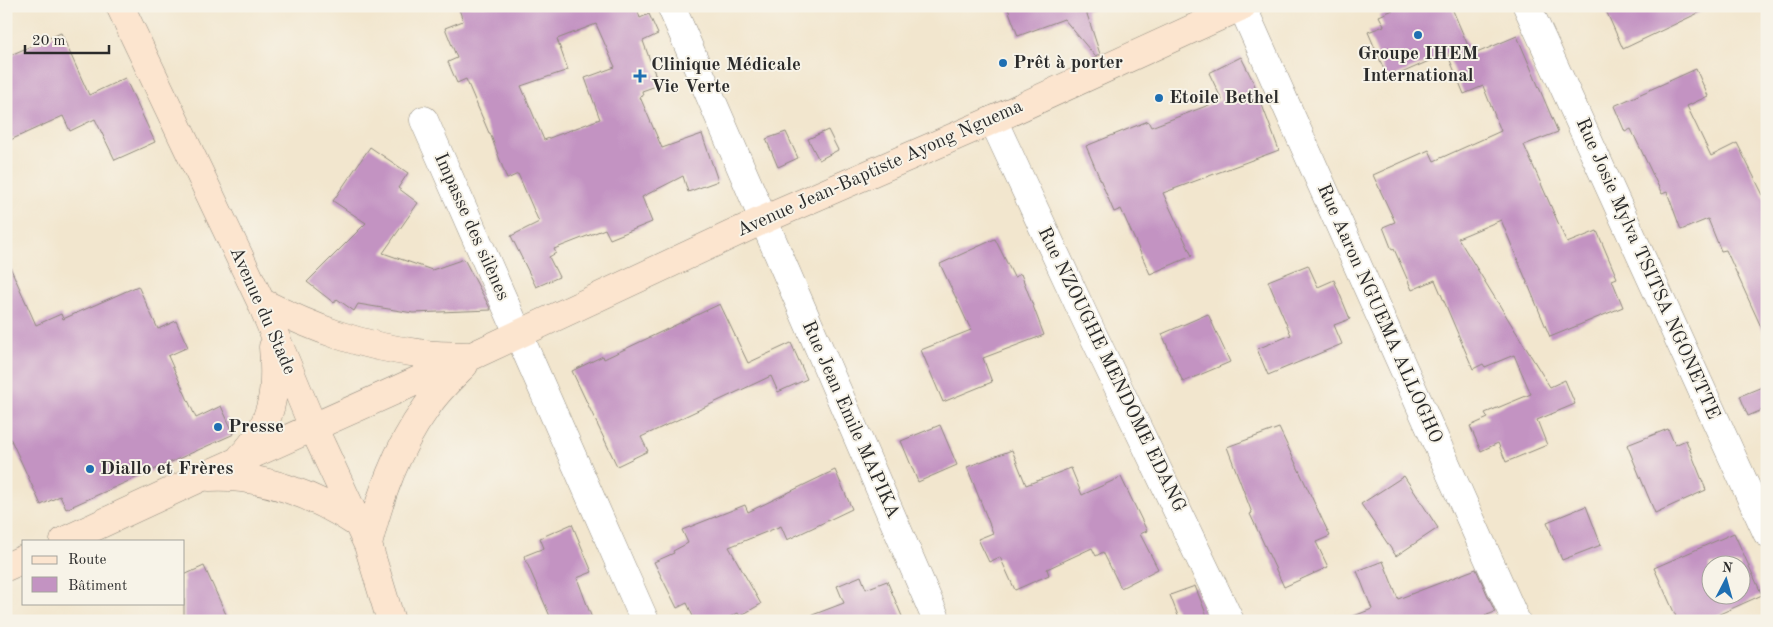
<svg xmlns="http://www.w3.org/2000/svg" width="1773" height="627" font-family="'Old Standard TT',serif">
<rect width="100%" height="100%" fill="#f7f3e8"/>
<filter id="ink" filterUnits="userSpaceOnUse"><feTurbulence type="fractalNoise" baseFrequency=".02" numOctaves="2"/><feDisplacementMap in="SourceGraphic" scale="10" xChannelSelector="R" yChannelSelector="G"/><feConvolveMatrix kernelMatrix="1 2 1 2 8 2 1 2 1" color-interpolation-filters="sRGB"/></filter>
<filter id="wash" filterUnits="userSpaceOnUse"><feTurbulence type="fractalNoise" baseFrequency=".0096" numOctaves="4" result="noise"/><feDisplacementMap in="SourceGraphic" scale="20" xChannelSelector="R" yChannelSelector="G"/><feGaussianBlur stdDeviation="1.12" result="paint"/><feColorMatrix in="noise" values="0 0 0 0 0 0 0 0 0 0 0 0 0 0 0 0 0 1.4 0 .05"/><feComposite in="paint" operator="in"/></filter>
<g filter="url(#wash)">
<rect width="100%" height="100%" fill="#f2e6ce"/>
<g id="blocks">
<!-- building -->
<path fill="#c393c2" fill-rule="evenodd" d="M458,6H638L639,8L637,9L640,18L649,14L658,34L643,41L659,85L642,91L643,96L640,97L662,148L702,134L718,181L688,192L683,176L642,197L652,222L610,239L605,229L554,249L556,253L549,257L559,277L536,287L511,236L539,222L518,174L507,179L490,133H489L466,79L457,83L448,62L457,58L445,28L463,21ZM596,24L615,67L585,78L600,119L544,140L521,86L568,70L557,39Z
M1007,6H1092V9L1086,11L1100,54L1095,56L1064,19L1018,36Z
M1402,6H1451L1472,55L1517,36L1558,132L1524,145L1567,243L1597,231L1617,278L1612,280L1623,307L1550,337L1501,220L1458,238L1550,387L1565,380L1575,404L1537,420L1547,445L1506,462L1498,443L1481,451L1470,426L1488,418L1485,413L1531,394L1514,355L1485,367L1483,364L1473,369L1435,280L1412,290L1394,249L1392,250L1383,227L1395,222L1373,175L1429,150L1434,161L1501,131L1483,86L1464,94L1447,53L1388,79L1368,32L1384,26L1379,16Z
M1604,6H1713L1623,49Z
M61,33L89,95L125,78L155,142L115,160L95,119L70,131L63,116L6,142V57Z
M1241,57L1253,81L1279,150L1163,193L1192,256L1150,274L1121,209L1114,212L1086,146L1148,121L1151,127L1222,100L1209,73Z
M1696,69L1708,96L1687,106L1711,156L1737,143L1767,203V340L1726,250L1721,251L1708,219L1681,230L1667,192L1662,194L1631,129L1625,132L1614,106Z
M828,130L838,150L819,160L808,139Z
M786,132L798,158L778,167L766,139Z
M370,147L408,173L398,188L418,203L383,253L432,270L464,259L491,310L413,313L358,304L354,311L337,299L334,303L307,282L366,223L333,201Z
M995,239L1014,277L1021,274L1044,335L983,358L992,382L943,402L921,350L971,330L940,264Z
M6,258L36,325L61,314L63,319L138,286L158,329L176,321L188,347L168,356L196,418L221,406L234,434L66,509L60,496L41,505L6,429Z
M1308,265L1318,287L1334,280L1350,319L1334,325L1342,344L1268,375L1257,349L1291,335L1268,281Z
M720,304L748,363L791,343L807,379L778,392L771,376L641,437L648,451L617,466L572,371L603,356L604,359Z
M1208,314L1230,362L1183,382L1162,334Z
M1767,385V408L1748,416L1740,396Z
M940,425L957,465L918,482L901,441Z
M1279,428L1330,536L1316,542L1328,567L1284,587L1250,514L1252,513L1227,447Z
M1668,429L1675,445L1686,440L1706,490L1655,513L1627,445Z
M1012,450L1026,485L1071,468L1082,495L1121,477L1147,531L1140,534L1158,569L1121,588L1103,552L1096,556L1092,548L1047,569L1049,575L1015,590L1000,557L989,562L978,539L993,533L967,467Z
M835,470L852,509L787,540L781,526L729,547L761,604L740,616L738,613L722,621H695L687,603L677,608L654,562L674,553L673,551L688,543L682,530L745,505L748,512Z
M1404,476L1438,528L1396,556L1361,504Z
M1586,506L1601,545L1562,560L1547,522Z
M572,524L592,572L577,578L593,621H552L524,556L544,548L540,538Z
M1734,533L1762,595L1704,621H1678L1654,568ZM1710,564H1740V594H1710Z
M1383,561L1398,599L1476,569L1495,612L1471,621H1346V619L1372,609L1357,571Z
M204,566L229,621H184V575Z
M861,576L866,589L887,581L904,621H803L802,619L844,603L837,586Z
M1195,586L1209,621H1180L1170,595Z"/>
</g>
</g>
<g filter="url(#ink)">
<use href="#blocks" fill-opacity="0" stroke="#8e887c" stroke-width="1"/>
<g fill="none" stroke-linecap="round" stroke-linejoin="round">
<!-- street casing -->
<g stroke="#8e887c" stroke-width="29">
<path id="street" d="M671,6L937,621
M1242,6L1516,621
M1527,6L1767,533
M424,120L645,621
M993,120L1086,320L1230,621"/>
</g>
<!-- secondary casing -->
<g stroke="#8e887c" stroke-width="29">
<path id="secondary" d="M120,6L261,302L313,427L368,545L391,621
M261,302C313,328 360,346 418,353C434,356 451,355 468,356
M241,457C273,425 277,391 273,347
M209,477C261,474 315,495 358,524
M64,541L200,478L472,356L763,220L993,120L1242,6
M368,545C380,496 396,450 426,408C436,392 451,378 464,365
M6,567L24,559"/>
</g>
<!-- street -->
<use href="#street" stroke="#fff" stroke-width="28"/>
<!-- secondary -->
<use href="#secondary" stroke="#fce5cf" stroke-width="28"/>
</g>
</g>
<!-- markers -->
<g fill="#1f6fb2" stroke="#f7f3e8" stroke-width="2">
<circle cx="1418" cy="35" r="5"/>
<circle cx="1003" cy="63" r="5"/>
<path d="M637.5 68.5h5v5h5v5h-5v5h-5v-5h-5v-5h5z"/>
<circle cx="1159" cy="98" r="5"/>
<circle cx="218" cy="427" r="5"/>
<circle cx="90" cy="469" r="5"/>
</g>
<g text-anchor="middle" dominant-baseline="central" stroke-width="4" stroke-linejoin="round" paint-order="stroke">
<!-- poi labels -->
<g font-size="19" font-weight="bold" fill="#2b2b2b" stroke="#f7f3e8" text-anchor="start">
<text x="1418" y="54" text-anchor="middle">Groupe IHEM<tspan x="1418" dy="22">International</tspan></text>
<text x="1013" y="63">Prêt à porter</text>
<text x="651" y="65">Clinique Médicale<tspan x="651" dy="22">Vie Verte</tspan></text>
<text x="1169" y="98">Etoile Bethel</text>
<text x="228" y="427">Presse</text>
<text x="100" y="469">Diallo et Frères</text>
</g>
<!-- street labels -->
<g font-size="19" fill="#2b2b2b" stroke="#f7f3e8">
<text transform="translate(880 169) rotate(-24)">Avenue Jean-Baptiste Ayong Nguema</text>
<text transform="translate(471 227) rotate(66)">Impasse des silènes</text>
<text transform="translate(1647 269) rotate(66)">Rue Josie Mylva TSITSA NGONETTE</text>
<text transform="translate(262 311) rotate(66)">Avenue du Stade</text>
<text transform="translate(1379 314) rotate(66)">Rue Aaron NGUEMA ALLOGHO</text>
<text transform="translate(1111 370) rotate(64)">Rue NZOUGHE MENDOME EDANG</text>
<text transform="translate(850 420) rotate(66)">Rue Jean Emile MAPIKA</text>
</g>
</g>
<!-- margin -->
<rect width="1773" height="627" fill="none" stroke="#f7f3e8" stroke-width="25"/>
<!-- legend -->
<rect x="22" y="540" width="162" height="65" fill="#f7f3e8" stroke="#a5a39c"/>
<rect x="32" y="556" width="25" height="8" fill="#fce5cf" stroke="#a5a39c"/>
<text x="68" y="564" font-size="15" fill="#2b2b2b">Route</text>
<rect x="32" y="577" width="25" height="15" fill="#c393c2" stroke="#a5a39c"/>
<text x="68" y="590" font-size="15" fill="#2b2b2b">Bâtiment</text>
<!-- north arrow -->
<g transform="translate(1726 580) rotate(6)"><circle r="24" fill="#f7f3e8" stroke="#a5a39c"/>
<path d="M0-4L9 19L0 12L-9 19Z" fill="#1f6fb2"/>
<text y="-8" font-size="14" font-weight="bold" text-anchor="middle" fill="#2b2b2b">N</text>
</g>
<!-- scale -->
<path d="M25 45v8h84v-8" fill="none" stroke="#2b2b2b" stroke-width="2.5"/>
<text x="32" y="45" font-size="15" fill="#2b2b2b" stroke="#f7f3e8" stroke-width="4" paint-order="stroke">20 m</text>
</svg>
